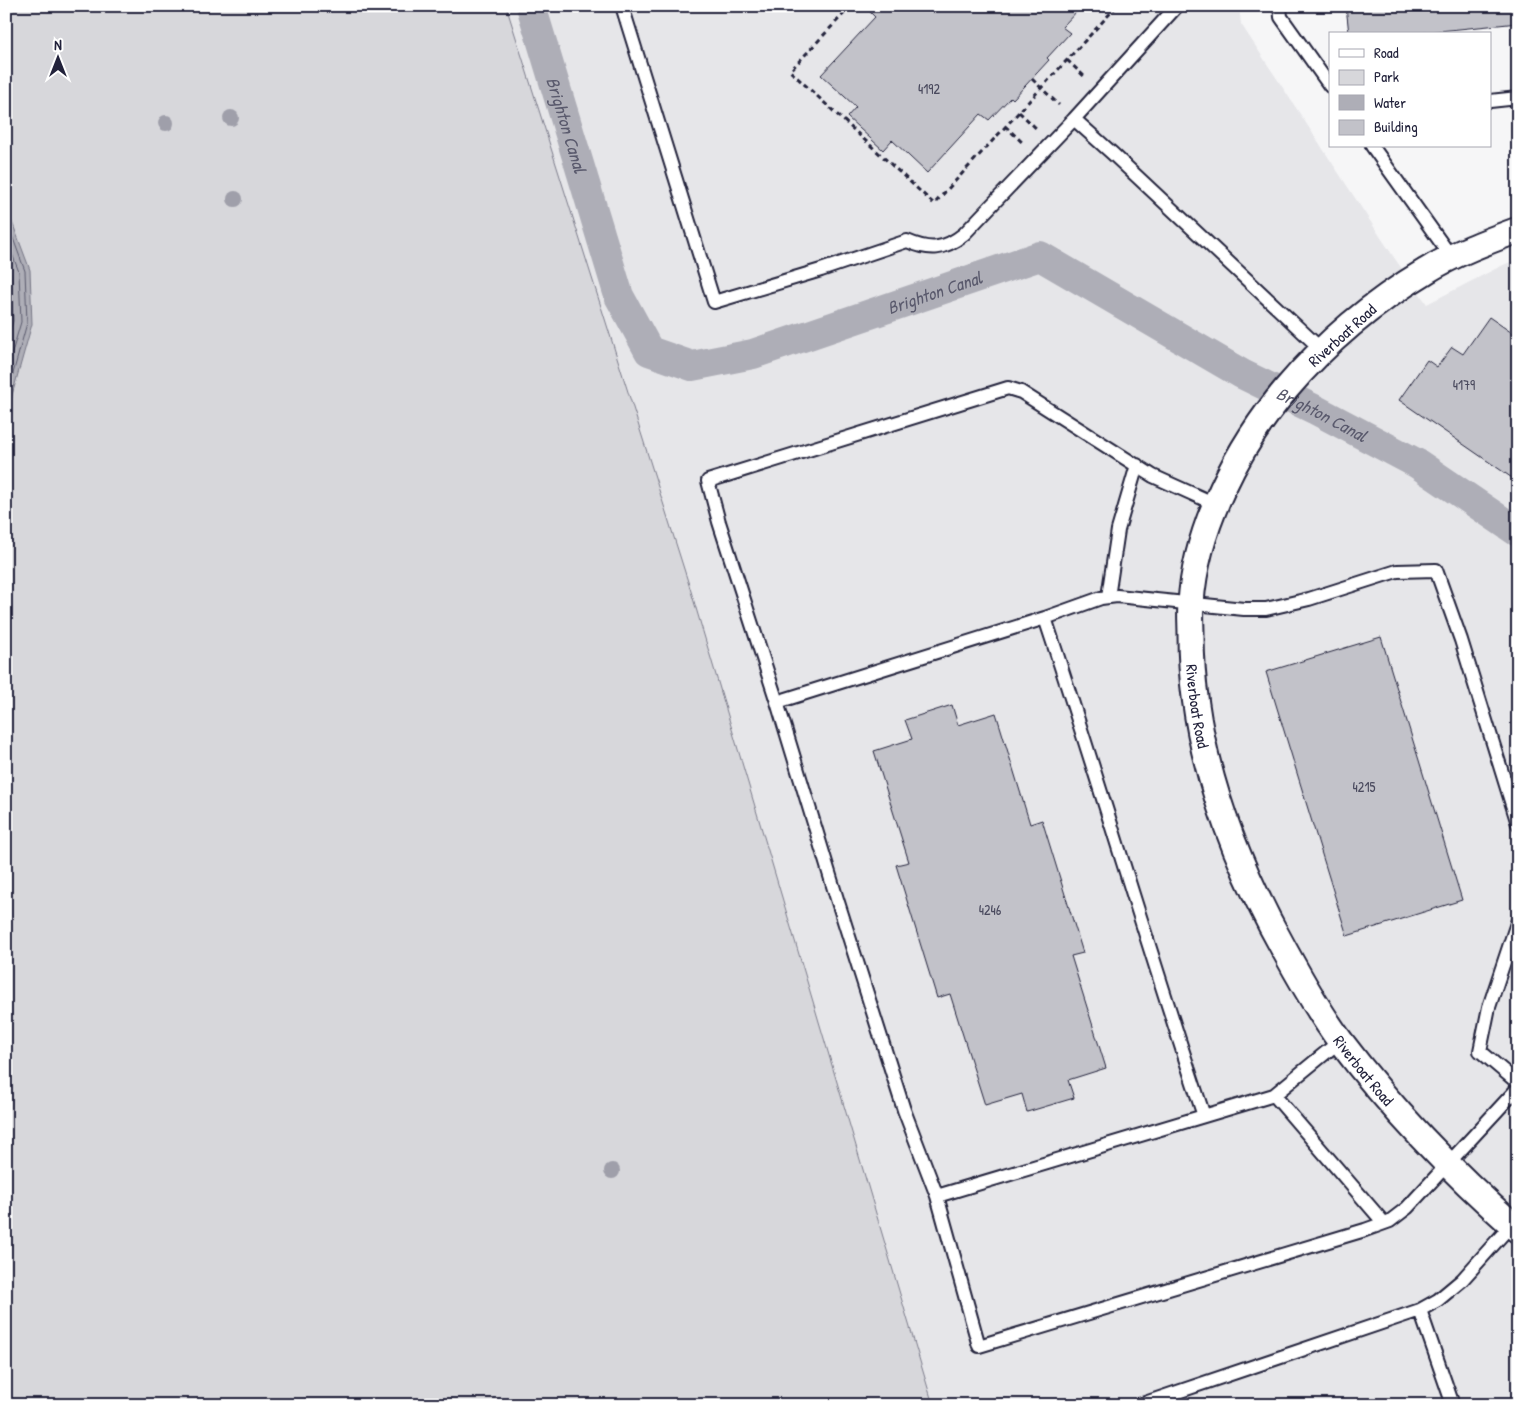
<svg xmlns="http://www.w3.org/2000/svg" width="1524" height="1411" font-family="'Patrick Hand',sans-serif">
<rect width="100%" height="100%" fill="#f6f6f7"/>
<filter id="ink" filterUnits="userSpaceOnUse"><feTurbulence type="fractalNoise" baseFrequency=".02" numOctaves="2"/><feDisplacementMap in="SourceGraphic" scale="10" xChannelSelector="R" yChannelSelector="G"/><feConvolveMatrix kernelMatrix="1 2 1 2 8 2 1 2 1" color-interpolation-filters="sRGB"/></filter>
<g filter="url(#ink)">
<!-- built -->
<path fill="#e6e6e9" d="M504,6H1239L1241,24L1395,259L1427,304L1501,266L1518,259V1405H932Z"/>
<!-- green -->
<path fill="#d7d7db" stroke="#7c7c8b" d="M6,6H506L690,588L933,1405H6Z"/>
<!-- water -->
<path fill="#aeaeb7" stroke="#767685" d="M6,206L30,270L32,324L12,395L6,442Z"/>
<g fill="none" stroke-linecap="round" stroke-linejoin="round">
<!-- shore -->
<path stroke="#5a5a6d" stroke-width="1" d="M6,219L25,271L27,323L6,399
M6,238L19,272L21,322L6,373
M6,260L11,274L13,321L6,346"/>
<!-- canal -->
<path stroke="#aeaeb7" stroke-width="30" id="s1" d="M531,6L619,296L649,351L692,366L753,354L1040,256L1242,374L1316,410L1418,464L1518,532"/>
</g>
<!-- building -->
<path fill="#c2c2c9" stroke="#22223b" d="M871,6H1082L1062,27L1070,33L1047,58L1049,60L1013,99L1011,97L989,120L981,114L927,173L892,140L883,150L847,117L856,107L821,75L875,17L868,10Z
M1346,6H1518V23L1410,34H1349Z
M1489,317L1518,337V482L1399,400L1427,360L1437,367L1452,347L1463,354Z
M1381,637L1462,900L1347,936L1266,672Z
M952,705L958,725L996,713L1030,824L1042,820L1083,953L1071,956L1106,1068L1068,1080L1074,1098L1027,1112L1022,1094L985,1105L950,994L937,998L896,865L909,862L874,751L912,739L905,720Z"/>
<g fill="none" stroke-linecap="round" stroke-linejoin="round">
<!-- lane casing -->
<g stroke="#22223b" stroke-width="16">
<path id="lane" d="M622,6L714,302L821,270L907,241C930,251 944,250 964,234L1074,119L1113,154L1322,350
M1280,6L1281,17L1330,86
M1490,101L1518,98
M1074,119L1177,6
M1372,146L1452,258
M1215,504L1153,476L1021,392L1008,388L708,481L719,522L777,702L1045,618L1101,598L1117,596L1244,609H1266L1309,599L1397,571L1436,570L1461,640L1518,824
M1108,597L1118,530L1137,465
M1045,618C1100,784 1149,951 1204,1116
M777,702L837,899L904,1110L937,1196
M1518,920L1489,1007L1480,1051L1518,1083
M1340,1041L1274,1095L937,1196L979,1346L1365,1230L1390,1221L1407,1208L1518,1088
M1274,1095L1384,1223
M1420,1310L1453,1405
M1139,1405L1420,1310L1438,1300L1462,1280L1511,1225"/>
</g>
<!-- street casing -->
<g stroke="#22223b" stroke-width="29">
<g id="street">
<path id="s2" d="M1518,230C1488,241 1453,254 1426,271C1374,302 1326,342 1287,388C1238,446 1196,527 1191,603C1190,614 1191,624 1191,635C1191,747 1231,855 1285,951C1302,982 1320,1014 1341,1042C1393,1111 1453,1173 1518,1230"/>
</g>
</g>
<!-- path -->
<path stroke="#22223b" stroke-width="3" stroke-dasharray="5 4" stroke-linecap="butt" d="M851,6L790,71L934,204L1117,6
M1067,60L1085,77
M1032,79L1059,105
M1019,112L1037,129
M1005,126L1023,143"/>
<!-- lane -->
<use href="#lane" stroke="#fff" stroke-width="12"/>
<!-- street -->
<use href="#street" stroke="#fff" stroke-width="25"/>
</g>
<!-- trees -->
<g fill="#9f9faa">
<circle cx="231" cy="118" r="8"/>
<circle cx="166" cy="123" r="8"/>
<circle cx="235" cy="199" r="8"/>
<circle cx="612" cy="1171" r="8"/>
</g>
</g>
<g text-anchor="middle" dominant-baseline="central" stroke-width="5" stroke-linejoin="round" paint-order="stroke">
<!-- number labels -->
<g font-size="14" fill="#4a4a5e">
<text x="929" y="88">4192</text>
<text x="1464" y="384">4179</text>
<text x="1364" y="786">4215</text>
<text x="990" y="909">4246</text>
</g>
<!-- street labels -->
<g font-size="16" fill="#22223b" stroke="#fff">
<text transform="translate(1342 335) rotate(-42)">Riverboat Road</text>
<text stroke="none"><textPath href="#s2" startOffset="626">Riverboat Road</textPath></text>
<text stroke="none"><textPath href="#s2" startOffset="1031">Riverboat Road</textPath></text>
</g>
<!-- water labels -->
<g font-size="18" font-style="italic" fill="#5a5a6d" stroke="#fff">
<text stroke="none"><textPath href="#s1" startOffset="124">Brighton Canal</textPath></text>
<text stroke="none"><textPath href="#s1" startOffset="665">Brighton Canal</textPath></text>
<text stroke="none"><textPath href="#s1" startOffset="1100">Brighton Canal</textPath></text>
</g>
</g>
<!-- margin -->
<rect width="1524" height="1411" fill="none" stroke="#fff" stroke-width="25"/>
<rect x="12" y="12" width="1499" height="1386" fill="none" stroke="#22223b" stroke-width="2" filter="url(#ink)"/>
<!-- legend -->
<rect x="1329" y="32" width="162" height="115" fill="#ffffff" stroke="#a7a7b1"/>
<rect x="1339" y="49" width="25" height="8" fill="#ffffff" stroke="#a7a7b1"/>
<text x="1374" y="58" font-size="15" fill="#22223b">Road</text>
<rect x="1339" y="70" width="25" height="15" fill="#d7d7db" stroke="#a7a7b1"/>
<text x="1374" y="82" font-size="15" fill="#22223b">Park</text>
<rect x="1339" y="95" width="25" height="15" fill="#aeaeb7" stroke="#a7a7b1"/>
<text x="1374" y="108" font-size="15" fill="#22223b">Water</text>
<rect x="1339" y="120" width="25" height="15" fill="#c2c2c9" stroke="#a7a7b1"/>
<text x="1374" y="132" font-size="15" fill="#22223b">Building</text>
<!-- north arrow -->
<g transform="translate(58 58)" stroke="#ffffff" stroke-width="4" paint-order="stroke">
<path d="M0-4L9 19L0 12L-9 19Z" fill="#22223b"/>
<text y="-8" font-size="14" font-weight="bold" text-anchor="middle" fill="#22223b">N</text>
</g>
</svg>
